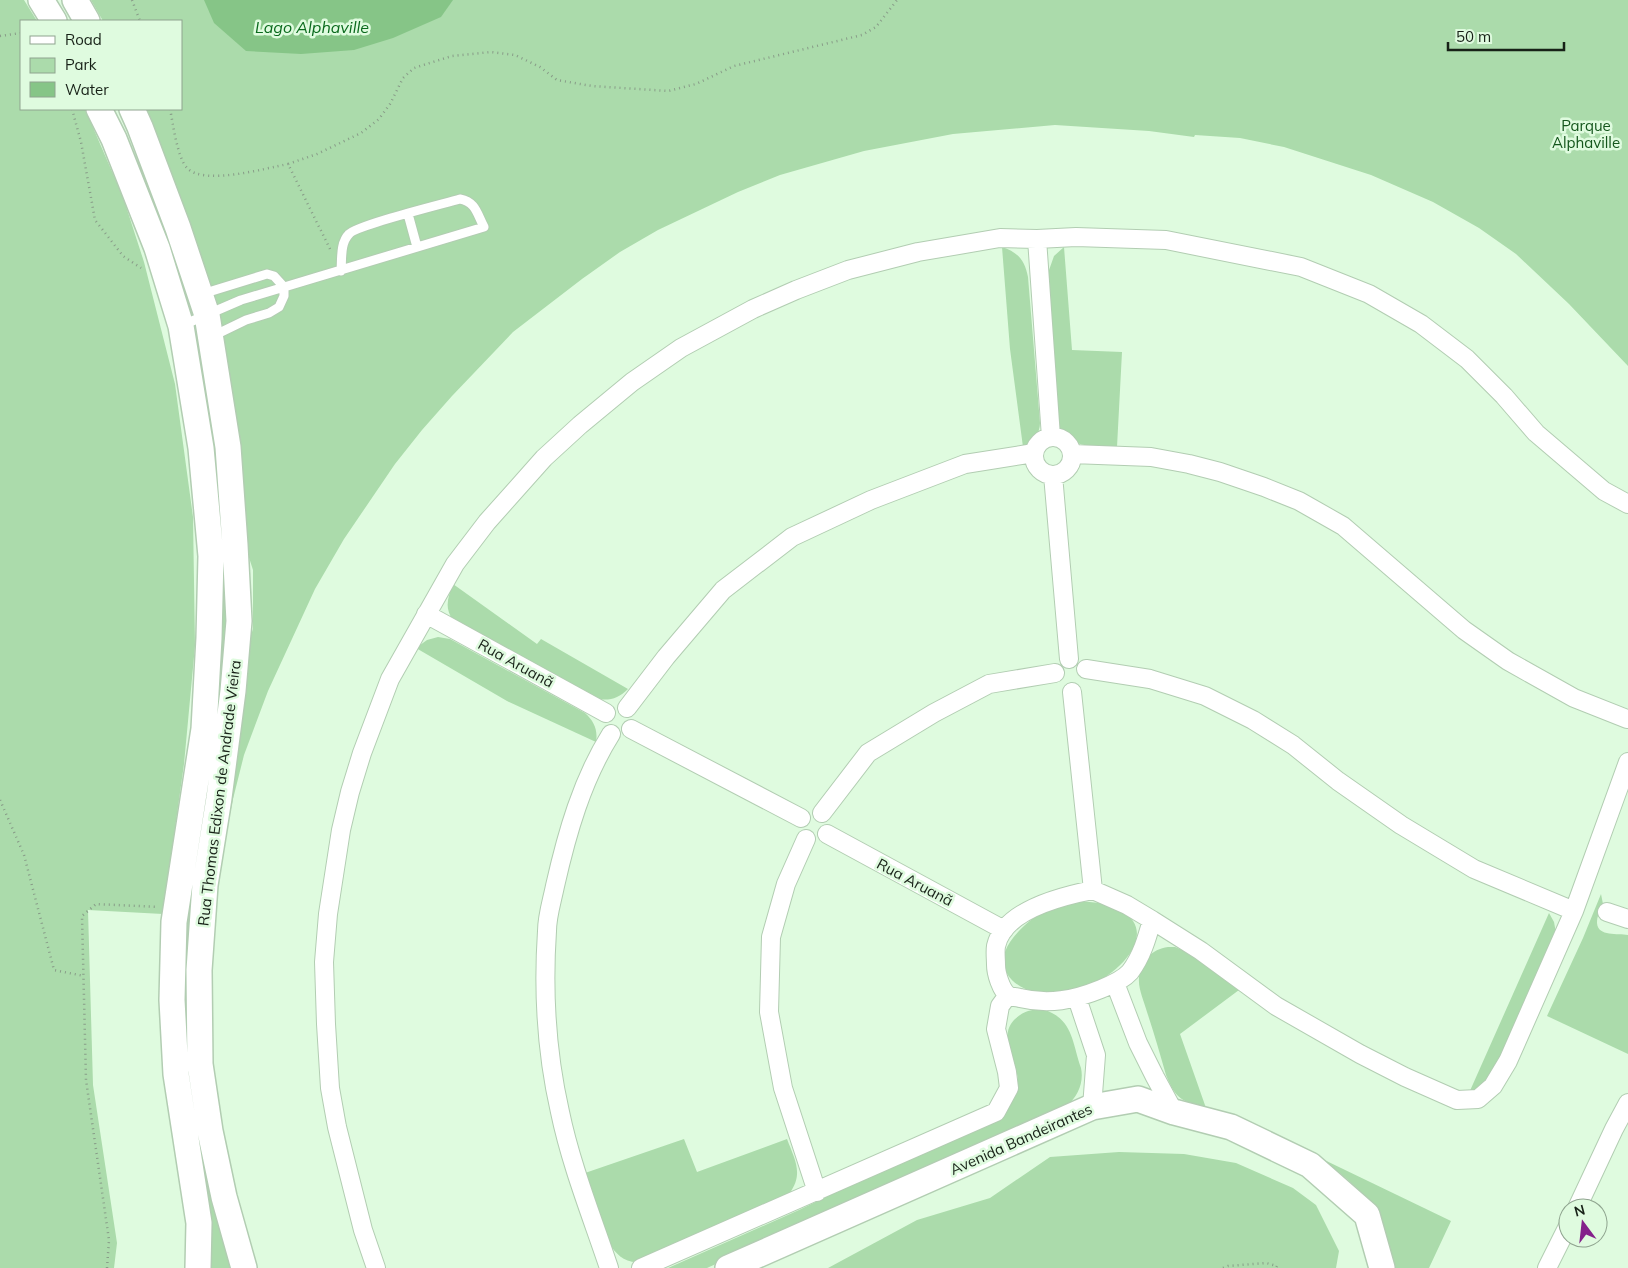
<svg xmlns="http://www.w3.org/2000/svg" width="1628" height="1268" font-family="Mulish,sans-serif">
<rect width="100%" height="100%" fill="#dffbdf"/>
<!-- green -->
<path fill="#abdbab" d="M0,0H24L37,21H21V109H85L123,197L144,262L175,384L193,517L195,646L184,764L163,914L88,910L93,1085L117,1243L114,1268H0Z
M91,0H1628V366L1569,304L1516,254L1479,228L1433,202L1371,175L1284,147L1240,138L1195,135L1194,137L1149,131L1055,125L953,134L864,151L780,175L738,192L658,230L620,252L582,279L513,332L452,396L422,430L395,464L344,539L315,589L268,691L244,755L233,799L224,844L244,656L253,629V570L244,542L187,222L167,161L147,109H181V21H103Z
M1002,247C1018,252 1025,261 1028,277L1040,423C1040,433 1033,443 1023,447L1010,349Z
M1064,247L1072,350L1122,352L1117,447C1095,445 1065,450 1058,423L1048,273L1054,256Z
M196,328L211,401L228,575L226,681L193,920L235,1268H205L189,1121L181,959L206,763L191,330Z
M453,584L537,644L541,639L628,689C619,698 610,701 598,699L453,620C444,608 448,597 453,584Z
M438,637L450,639L585,713C594,721 598,730 596,742L507,701L416,648L427,640Z
M1601,894L1604,909C1599,912 1597,916 1597,923C1598,937 1618,933 1628,935V1054L1547,1016L1583,938Z
M1072,902C1089,901 1105,902 1120,910C1162,933 1116,976 1088,986C1072,992 1053,995 1036,992C1017,989 998,973 1005,952C1009,940 1021,928 1031,920C1043,911 1058,907 1072,902Z
M1549,913L1554,922L1556,933L1490,1079L1485,1086L1469,1093Z
M1168,947H1175L1189,953L1239,990L1180,1034L1206,1108C1182,1101 1176,1100 1166,1075C1160,1054 1154,1033 1147,1012C1144,1001 1138,989 1139,978C1140,961 1152,949 1168,947Z
M1042,1009C1073,1018 1072,1042 1081,1068C1084,1083 1078,1096 1067,1106L707,1268H668L799,1210L1008,1109C1013,1101 1017,1093 1018,1084C1019,1063 997,1038 1014,1020C1022,1012 1031,1009 1042,1009Z
M684,1139L697,1172L787,1139C795,1160 804,1174 789,1194L639,1262C624,1263 616,1254 609,1243L585,1173Z
M1119,1152L1184,1154L1236,1163L1293,1188L1316,1205L1339,1251L1336,1268H828L917,1220L990,1198L1050,1157Z
M1314,1155L1451,1221L1429,1268H1395C1384,1211 1362,1186 1314,1155Z"/>
<!-- water -->
<path fill="#86c587" d="M204,0H453L441,17L393,38L354,50L301,54L246,51L214,23Z"/>
<g fill="none" stroke-linecap="round" stroke-linejoin="round">
<!-- lane casing -->
<g stroke="#b2cdb2" stroke-width="11">
<path id="lane" d="M408,214L417,247
M202,294L267,274L274,276L284,287V296L279,307L269,313L246,320L213,336
M183,325L241,300L484,227C477,214 476,202 460,199C443,204 357,225 349,234C340,243 342,259 341,271"/>
</g>
<!-- street casing -->
<g stroke="#b2cdb2" stroke-width="20">
<path id="street" d="M1037,239L1051,437
M1034 456a19 19 0 1 1 38 0a19 19 0 1 1-38 0Z
M1072,454L1151,457L1189,464L1220,472L1264,487L1299,501L1343,526L1464,630L1508,661L1574,698L1627,719
M1053,475L1069,659
M426,614L606,713
M1086,669L1150,679L1205,696L1253,720L1293,745L1338,781L1401,825L1474,869L1574,911
M1072,692L1093,890
M627,708L666,657L723,590L792,537L871,500L965,464L1034,453
M631,729L801,818
M822,813L868,753L934,713L989,684L1055,673
M827,834L1004,930
M806,839L786,884L771,937L769,1012L783,1088L817,1192
M1093,890L1127,905L1152,920C1147,938 1142,956 1130,972C1123,980 1111,985 1101,989C1074,1000 1049,1005 1020,998C1017,997 1012,997 1009,996C1001,991 996,973 996,965C996,959 995,952 996,946C1004,910 1062,896 1093,890Z
M1607,912L1628,919
M1152,920L1201,951L1276,1006L1360,1054L1405,1077L1457,1100L1478,1099L1493,1086L1508,1061L1574,911L1628,762
M1115,983L1138,1043L1155,1077L1174,1112
M1077,998L1096,1055L1092,1107
M1577,1208L1614,1129L1628,1103
M376,1268L363,1230L337,1127L330,1088L326,1024L324,962L328,914L341,830L350,792L362,753L390,679L455,564L487,522L544,458L580,425L632,382L681,348L753,309L796,290L848,270L918,252L1000,238L1037,239L1076,237L1166,240L1301,267L1369,294L1421,324L1467,359L1504,396L1536,433L1604,491L1628,504
M609,1268C592,1217 571,1165 560,1112C547,1055 543,990 547,931C547,916 552,901 555,886C567,833 582,780 611,734
M641,1268L996,1112L1009,1088L1007,1072L996,1029L1000,1006L1008,995
M1547,1268L1568,1226"/>
</g>
<!-- secondary casing -->
<g stroke="#b2cdb2" stroke-width="28">
<path id="secondary" d="M41,0L54,21
M75,0L87,21
M99,109L114,139L157,248L181,326L201,448L211,556L209,638L204,729L174,922L172,1000L176,1074L199,1223L198,1268
M132,109L140,127L178,228L207,315L228,447L235,545L239,621L233,691L219,798L205,885L199,970L200,1064L210,1131L224,1197L244,1268
M728,1268L1092,1107L1138,1099L1174,1112L1231,1127L1310,1165L1367,1215L1382,1268"/>
</g>
<!-- path -->
<path stroke="#889c88" stroke-width="2.5" stroke-dasharray="1 4" stroke-linecap="butt" d="M132,0L140,21
M0,36L21,33
M72,109L81,142L95,220L123,256L141,268
M170,109C173,123 177,157 187,168C204,186 266,168 288,164
M330,249L288,164L317,154L361,133L379,119L390,104L403,78L414,68L452,56L491,52L515,55L540,67L557,80L592,86L668,91L696,84L734,66L862,35L876,27L897,0
M0,800L24,855L54,970L84,976
M107,1268L109,1240L86,1080L82,916L96,904L158,907
M1223,1268L1228,1266L1266,1263L1277,1266L1276,1268"/>
<!-- lane -->
<use href="#lane" stroke="#fff" stroke-width="9"/>
<!-- street -->
<use href="#street" stroke="#fff" stroke-width="18"/>
<!-- secondary -->
<use href="#secondary" stroke="#fff" stroke-width="25"/>
</g>
<g text-anchor="middle" dominant-baseline="central" stroke-width="5" stroke-linejoin="round" paint-order="stroke">
<!-- park labels -->
<g font-size="15" fill="#14561c" stroke="#dffbdf">
<text x="1586" y="125">Parque<tspan x="1586" dy="17">Alphaville</tspan></text>
</g>
<!-- street labels -->
<g font-size="15" fill="#172117" stroke="#dffbdf">
<text transform="translate(516 663) rotate(29)">Rua Aruanã</text>
<text transform="translate(219 793) rotate(-83)">Rua Thomas Edixon de Andrade Vieira</text>
<text transform="translate(915 882) rotate(28)">Rua Aruanã</text>
<text transform="translate(1021 1139) rotate(-24)">Avenida Bandeirantes</text>
</g>
<!-- water labels -->
<g font-size="16" font-style="italic" fill="#0a6a1d" stroke="#dffbdf">
<text x="312" y="27">Lago Alphaville</text>
</g>
</g>
<!-- legend -->
<rect x="20" y="20" width="162" height="90" fill="#dffbdf" stroke="#8fa48f"/>
<rect x="30" y="36" width="25" height="8" fill="#ffffff" stroke="#8fa48f"/>
<text x="65" y="45" font-size="15" fill="#172117">Road</text>
<rect x="30" y="58" width="25" height="15" fill="#abdbab" stroke="#8fa48f"/>
<text x="65" y="70" font-size="15" fill="#172117">Park</text>
<rect x="30" y="82" width="25" height="15" fill="#86c587" stroke="#8fa48f"/>
<text x="65" y="95" font-size="15" fill="#172117">Water</text>
<!-- north arrow -->
<g transform="translate(1583 1223) rotate(345)"><circle r="24" fill="#dffbdf" stroke="#8fa48f"/>
<path d="M0-4L9 19L0 12L-9 19Z" fill="#84218b"/>
<text y="-8" font-size="14" font-weight="bold" text-anchor="middle" fill="#172117">N</text>
</g>
<!-- scale -->
<path d="M1448 42v8h116v-8" fill="none" stroke="#172117" stroke-width="2.5"/>
<text x="1456" y="42" font-size="15" fill="#172117" stroke="#dffbdf" stroke-width="4" paint-order="stroke">50 m</text>
</svg>
